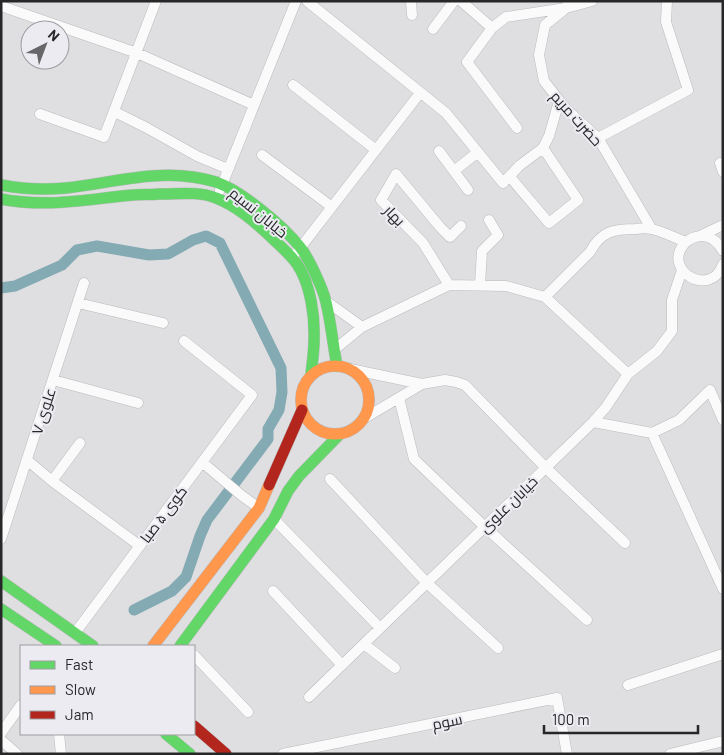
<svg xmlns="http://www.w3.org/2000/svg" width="724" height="755" font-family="Barlow,Cairo,sans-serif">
<rect width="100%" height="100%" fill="#dfdfe2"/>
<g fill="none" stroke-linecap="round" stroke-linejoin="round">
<!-- canal -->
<path stroke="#84aab3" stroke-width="11" d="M1,288L15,286L62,265L77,250L97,246L149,255L168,254L193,240L206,236L220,243L281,368L282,392L279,410L268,429V439L207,520L200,536L186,577L172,591L134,610"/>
<!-- street casing -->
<g stroke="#bbbbbd" stroke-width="11">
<path id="street" d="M307,1L446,113L503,183L519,166L543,148L549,136L559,101
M411,1L412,15
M461,1L492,28
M569,1L566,8L545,25L539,55L544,81L566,109L598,138L651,228
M1,6L137,53L254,105
M433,29L454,1
M293,85L376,150
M115,112L147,128L197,156L228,169
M40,114L104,137L156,1
M517,128L467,62L492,28L506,17L566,8L592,1
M598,138L688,90L666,22L667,1
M439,151L468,190
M262,155L332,207
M720,163L723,172
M454,171L478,152
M510,177L549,223L578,200L543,148
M220,190L296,1
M700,236L723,225
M723,251C718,242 712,236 702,236C695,236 689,239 684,244C662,271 711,299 723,264
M297,252L420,93
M449,285L423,243L381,200L396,174L440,227L450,237L461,226
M480,285L482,251L498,235L489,220
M545,297L590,252C601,231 614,229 636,229C641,228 647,228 652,229C664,232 675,238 686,242
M326,301L362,327
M78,303L163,323
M334,350L362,327L449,285L506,286L545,297L628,374
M350,369L422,384L445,380L456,382L465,385L546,468L625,543
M53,380L138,403
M399,398L414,459L485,527L587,620
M363,419L422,384
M593,422L652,433L679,420L710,390L723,420
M652,433L723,589
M27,460L52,481L140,546
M202,462L241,495L259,508
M330,479L427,583L498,648
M52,481L80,443
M274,519L380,628
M1,539L84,283
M273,591L342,665
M75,633L252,395L184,341
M364,644L395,668
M194,655L248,712
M628,685L723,654
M309,697L593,422L606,407L628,374L657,351L672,331V300L682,270
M1,733L21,705
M59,734L61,754
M1,740L17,754
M283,754L557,698L567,754
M670,754L723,741"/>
</g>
<!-- fast casing -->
<g stroke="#bbbbbd" stroke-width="12">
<path id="fast" d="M1,185C22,189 44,190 66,188C95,185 123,178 152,176C174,174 196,176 216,182C242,191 283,226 300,247C309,258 323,289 326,302C331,323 333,345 337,366
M1,199C48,208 87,199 133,195C142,194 150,195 159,194C178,194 198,191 216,198C237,206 255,222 271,237C280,246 290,254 297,264C311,285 315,317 314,341C314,352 312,364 311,375
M1,581L93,646
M1,609L56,646
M180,646L274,519L288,491L299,476L340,434
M166,734L190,754"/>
</g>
<!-- slow casing -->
<g stroke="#bbbbbd" stroke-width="12">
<path id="slow" d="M301 400a34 34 0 1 1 68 0a34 34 0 1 1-68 0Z
M153,646L259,508L269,485"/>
</g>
<!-- jam casing -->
<g stroke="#bbbbbd" stroke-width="12">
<path id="jam" d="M269,485L302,410
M194,726L226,754"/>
</g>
<!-- street -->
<use href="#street" stroke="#fafafb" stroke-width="10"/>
<!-- fast -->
<use href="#fast" stroke="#63d668" stroke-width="11"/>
<!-- slow -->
<use href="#slow" stroke="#ff974d" stroke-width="11"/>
<!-- jam -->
<use href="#jam" stroke="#b3261e" stroke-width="11"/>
</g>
<g text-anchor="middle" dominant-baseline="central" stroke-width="4" stroke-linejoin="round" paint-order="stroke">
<!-- street labels -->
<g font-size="15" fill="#272729" stroke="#ebebf1">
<text transform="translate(577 118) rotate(48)">حضرت مریم</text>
<text transform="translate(259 212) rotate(39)">خیابان نسیم</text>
<text transform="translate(395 215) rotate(46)">بهار</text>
<text transform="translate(43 411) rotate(-72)">علوی ۷</text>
<text transform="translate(508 504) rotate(-44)">خیابان علوی</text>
<text transform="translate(163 514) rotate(-53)">کوی ۵ صبا</text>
<text transform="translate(447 721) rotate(-11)">سوم</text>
</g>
</g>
<!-- border -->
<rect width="724" height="755" fill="none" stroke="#272729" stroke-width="5"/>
<!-- legend -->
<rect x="20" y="645" width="175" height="90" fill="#ebebf1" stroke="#9d9da1"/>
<rect x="30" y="661" width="25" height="8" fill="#63d668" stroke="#9d9da1"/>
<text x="65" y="670" font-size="15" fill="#272729">Fast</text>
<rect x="30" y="686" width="25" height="8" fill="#ff974d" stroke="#9d9da1"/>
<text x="65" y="695" font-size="15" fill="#272729">Slow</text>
<rect x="30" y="711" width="25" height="8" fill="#b3261e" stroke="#9d9da1"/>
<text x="65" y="720" font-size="15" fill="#272729">Jam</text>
<!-- north arrow -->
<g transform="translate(45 45) rotate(42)"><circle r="24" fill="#ebebf1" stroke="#9d9da1"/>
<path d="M0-4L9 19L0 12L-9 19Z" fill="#67676a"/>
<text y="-8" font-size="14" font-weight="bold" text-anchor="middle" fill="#272729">N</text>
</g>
<!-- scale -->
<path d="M544 725v8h154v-8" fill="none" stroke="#272729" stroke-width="2.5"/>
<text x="552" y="725" font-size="15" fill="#272729" stroke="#ebebf1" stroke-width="4" paint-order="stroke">100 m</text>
</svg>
